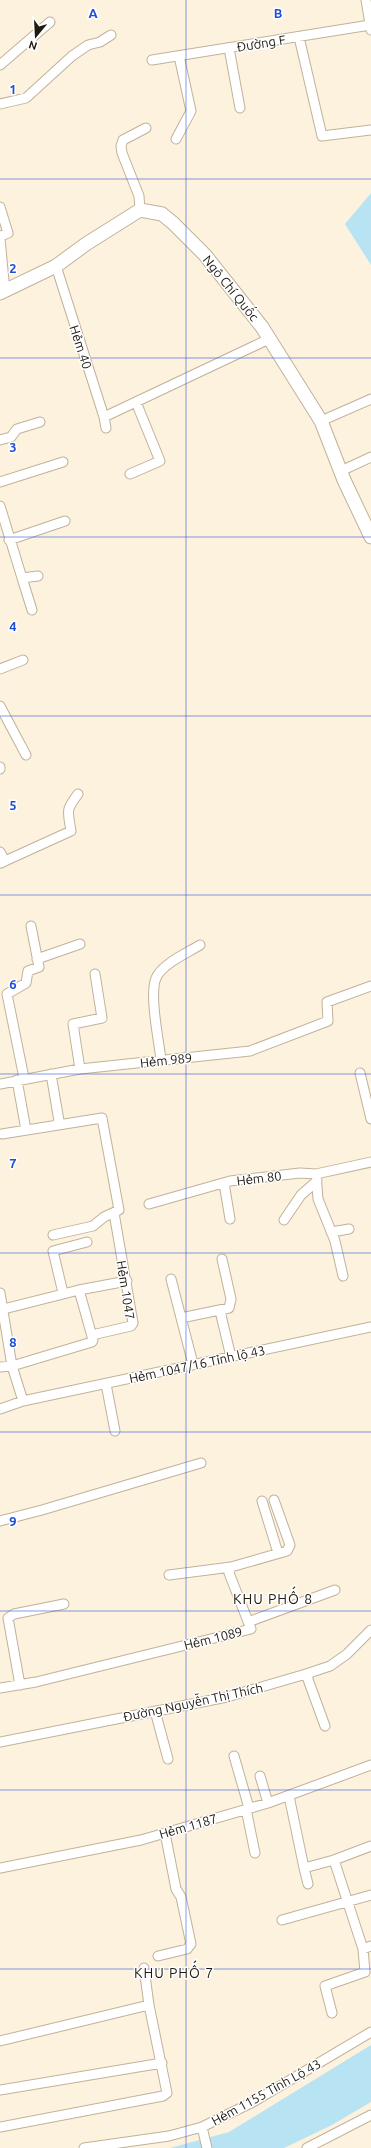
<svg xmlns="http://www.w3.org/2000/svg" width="371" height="2148" font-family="Ubuntu,sans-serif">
<rect width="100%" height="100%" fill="#fdf2de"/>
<!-- water -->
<path fill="#b8e3f3" d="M371,193V265L345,224Z
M371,2045V2102L332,2125L284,2148H170L229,2132Z"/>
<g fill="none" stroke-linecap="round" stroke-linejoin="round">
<!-- street casing -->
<g stroke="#c0b29b" stroke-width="11">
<path id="street" d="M366,0L371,30
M299,37L322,136L371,130
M229,48L240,108
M152,60L370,25
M0,65L50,22
M0,104L26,98L72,56L88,45L100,42L111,35
M176,139L191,111L179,56
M0,207L8,233L1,236L0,239L5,291
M140,210L139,196L122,153L121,146L123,140L146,128
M56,266L104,417L106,428
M104,417L269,339
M321,421L371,399
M0,440L11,437L17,429L40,422
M341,471L371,457
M130,474L160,461L136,402
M0,482L63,462
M0,506L22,578L38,576
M9,540L65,521
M22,578L32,610
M0,669L23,660
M0,706L26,755
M0,767V769
M0,852L5,861L1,863
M5,861L71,831C68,811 65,811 78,794
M37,959L80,944
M161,1060C159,1041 149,995 156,978C162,964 187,953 200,945
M80,1069L73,1024L102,1018L95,974
M360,1073L371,1119
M51,1074L59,1121L57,1124
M24,1078L7,994L26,983L28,971L39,967L31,926
M17,1080L26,1130
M0,1084L80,1069L250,1051L328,1021L327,1002L371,986
M2,1134L102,1118L119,1210L104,1217L93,1226L53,1235
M316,1174L318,1199L335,1241L343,1276
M224,1183L230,1219
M149,1204L230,1181L300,1173L316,1174L371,1162
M284,1220L301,1195L317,1181
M331,1232L349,1229
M171,1279L193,1364
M79,1290L127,1281
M0,1293L12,1366L23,1401
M63,1293L53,1251L87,1242
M0,1310L79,1290L93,1340L92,1342L12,1366L0,1367
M220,1311L231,1357
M181,1318L229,1308L231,1299L222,1259
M92,1335L131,1326L133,1323L114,1213
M106,1384L115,1431
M0,1409L23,1401L371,1327
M262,1501L278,1553
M0,1521L42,1510L201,1463
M169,1575L231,1567
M248,1622L335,1590
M306,1674L325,1726
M20,1685L8,1618L14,1614L64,1604
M0,1688L36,1682L251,1629L229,1573L231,1567L287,1551L290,1545L274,1500
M155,1711L168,1759
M0,1742L227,1697L306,1674L330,1666L347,1654L371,1630
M234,1756L249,1808
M260,1776L268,1803
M289,1796L304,1868L334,1860
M246,1809L255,1853
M371,1846L334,1860L363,1949L371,1946
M0,1868L141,1840L268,1803L371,1765
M304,1868L308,1884
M282,1920L371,1895
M158,1956L187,1949L191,1944L181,1897L176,1889L165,1833
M144,1968L149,2005
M332,2013L325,1986L365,1972L363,1949
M0,2041L149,2005L167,2093L163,2096L0,2127
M0,2090L162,2063
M202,2127L207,2148
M84,2148L169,2136L202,2127L253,2102L371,2032
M307,2148L371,2115"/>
</g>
<!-- secondary casing -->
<g stroke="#c0b29b" stroke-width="15">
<path id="secondary" d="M0,293L56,266L86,244L140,210L162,214L173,223L205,255L262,327L321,421L344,480L371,537"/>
</g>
<!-- street -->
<use href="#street" stroke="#fff" stroke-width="9"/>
<!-- secondary -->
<use href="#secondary" stroke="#fff" stroke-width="13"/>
</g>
<!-- grid -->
<path fill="none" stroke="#1d4ed8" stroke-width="1" stroke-opacity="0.55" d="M186,0V2148M0,179H371M0,358H371M0,537H371M0,716H371M0,895H371M0,1074H371M0,1253H371M0,1432H371M0,1611H371M0,1790H371M0,1969H371"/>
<g text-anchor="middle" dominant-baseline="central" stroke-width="3" stroke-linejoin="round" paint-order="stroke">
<!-- street labels -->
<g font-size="13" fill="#201b12" stroke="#fff">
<text transform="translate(261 43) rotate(-9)">Đường F</text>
<text transform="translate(231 288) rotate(51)">Ngô Chí Quốc</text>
<text transform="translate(81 347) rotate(72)">Hẻm 40</text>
<text transform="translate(166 1060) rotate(-6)">Hẻm 989</text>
<text transform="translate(259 1178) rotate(-7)">Hẻm 80</text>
<text transform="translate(126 1290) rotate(81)">Hẻm 1047</text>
<text transform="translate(197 1364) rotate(-12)">Hẻm 1047/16 Tỉnh lộ 43</text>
<text transform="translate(213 1638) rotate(-14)">Hẻm 1089</text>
<text transform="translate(193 1702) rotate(-12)">Đường Nguyễn Thị Thích</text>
<text transform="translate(188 1826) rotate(-16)">Hẻm 1187</text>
<text transform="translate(266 2092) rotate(-29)">Hẻm 1155 Tỉnh Lộ 43</text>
</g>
<!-- neighbourhood labels -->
<g font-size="14" letter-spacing="1" fill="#201b12" stroke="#fff">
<text x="273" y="1599">KHU PHỐ 8</text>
<text x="174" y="1973">KHU PHỐ 7</text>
</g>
</g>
<g font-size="13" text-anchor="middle" font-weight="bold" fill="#1d4ed8" stroke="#fff" stroke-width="3" stroke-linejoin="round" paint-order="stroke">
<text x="93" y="18">A</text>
<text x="278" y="18">B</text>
<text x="13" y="94">1</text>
<text x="13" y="273">2</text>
<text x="13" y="452">3</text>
<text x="13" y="631">4</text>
<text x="13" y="810">5</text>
<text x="13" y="989">6</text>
<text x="13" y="1168">7</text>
<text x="13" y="1347">8</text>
<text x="13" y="1526">9</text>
</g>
<!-- north arrow -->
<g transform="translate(36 36) rotate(198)" stroke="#ffffff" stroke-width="3" paint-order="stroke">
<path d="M0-3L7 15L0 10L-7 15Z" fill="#201b12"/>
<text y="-6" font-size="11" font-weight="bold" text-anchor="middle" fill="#201b12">N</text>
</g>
</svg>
